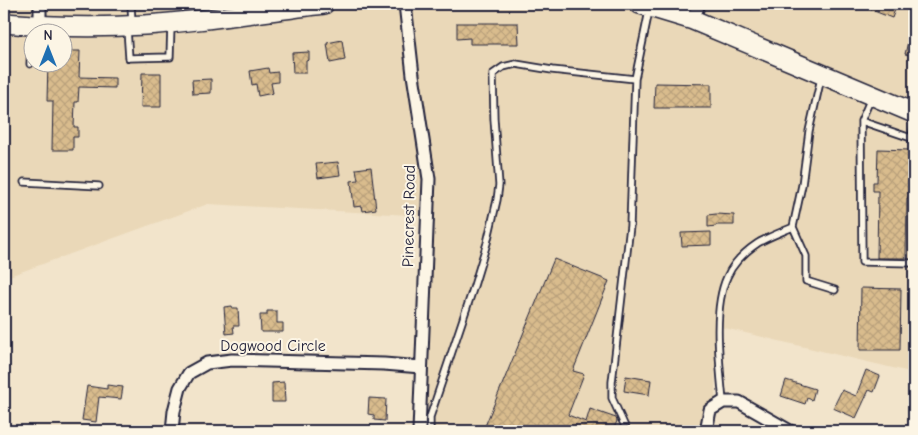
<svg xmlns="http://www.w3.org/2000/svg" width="918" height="435" font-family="'Comic Neue',sans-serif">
<defs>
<pattern id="building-cross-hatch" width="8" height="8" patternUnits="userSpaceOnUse" patternTransform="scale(1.25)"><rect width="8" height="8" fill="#d9bc8d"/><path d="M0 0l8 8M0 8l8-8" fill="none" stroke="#baa17b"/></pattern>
</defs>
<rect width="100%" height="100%" fill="#f2e4cb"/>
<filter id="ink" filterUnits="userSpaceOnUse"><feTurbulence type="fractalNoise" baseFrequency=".02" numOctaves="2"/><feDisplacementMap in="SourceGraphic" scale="10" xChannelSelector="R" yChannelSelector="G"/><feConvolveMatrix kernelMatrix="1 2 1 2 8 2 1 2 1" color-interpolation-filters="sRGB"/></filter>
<g filter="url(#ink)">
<!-- built -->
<path fill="#ead8b8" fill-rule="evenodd" d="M4,4H914V373L716,326L715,410L710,431H425L429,216L208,204L4,278ZM32,32H62V62H32Z"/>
<!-- building -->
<path fill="url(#building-cross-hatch)" stroke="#22223b" d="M856,4H897L892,18Z
M457,23H518L519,44H470V38L457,39Z
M911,30H914V56L905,54Z
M342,40L345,60L330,63L327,43Z
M62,51H80L79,77L115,78V88L79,87L78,102H75L74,127H78V137H73V150H52L53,101H47L48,62H62Z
M309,52V60L306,61V73H293L292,53Z
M268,68L269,73L278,72V82L271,83L273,93L258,96L256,84L252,85L250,71Z
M142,73H161V107H141Z
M211,79V93L193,94L192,80Z
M655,83L711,84V108H654Z
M878,149L909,150V188H914V198H907L906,258H877L878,191H873V182H877Z
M338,162L340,175L318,178L316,164Z
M371,167L376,209L363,211L362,206L354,207L351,181L358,180L356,169Z
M716,214L734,215V225H716V226L708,227V215Z
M711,232V245L682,246L681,233Z
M554,259L609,281L573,371L584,374L568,415L586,422L590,409L616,418L617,421L613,431H483Z
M861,288L901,289L900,350H860Z
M232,306V308H238L239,326H233L234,333L226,334L224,307Z
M267,311H277V323H283V332H261L260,315H267Z
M866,370L880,376L874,392L869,390L856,418L833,408L842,390L856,396Z
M626,376L651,380L649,395L624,391Z
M786,380L815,389L812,400L807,398L805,404L781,396Z
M284,382L285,402H272V383Z
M107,385L123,387L121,399L99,397L96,422L82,420L87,386L107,389Z
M369,398L386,399L385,421L374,420V415L368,414Z"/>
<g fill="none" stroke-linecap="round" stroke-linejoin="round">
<!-- service casing -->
<g stroke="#22223b" stroke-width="9">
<path id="service" d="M131,4L132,24
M127,29L129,58L170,57L171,25
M30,64L32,27
M821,78L809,131L802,185L793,227L806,256V281L835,290
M871,98L861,121L862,262L914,263
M861,121L914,139
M911,138L914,128
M24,182L99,186
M723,402C720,367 712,309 727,277C733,263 746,251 758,243C768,237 782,232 793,227
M430,431V417L473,289L487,243L497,200L499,185L494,119L493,74L503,67L516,64L552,70L635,79L649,11
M627,431L612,398V382L630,226L635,79"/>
</g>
<!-- minor casing -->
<g stroke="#22223b" stroke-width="15">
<path id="minor" d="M405,4L413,75L429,179L419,431
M693,20L699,4
M40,26V4
M172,431L174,411L180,388L189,373L207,363L232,360L384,364L421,367
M706,431L710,410L723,402H739L790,431"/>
</g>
<!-- primary casing -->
<g stroke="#22223b" stroke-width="22">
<path id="primary" d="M640,4L693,20L914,113
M4,23C51,27 98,28 145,25C205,21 264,11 324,4"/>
</g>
<!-- service -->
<use href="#service" stroke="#fcf5e5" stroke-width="5.5"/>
<!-- minor -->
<use href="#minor" stroke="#fcf5e5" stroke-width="11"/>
<!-- primary -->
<use href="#primary" stroke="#fcf5e5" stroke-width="19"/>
</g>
</g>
<g text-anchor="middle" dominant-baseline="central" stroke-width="4" stroke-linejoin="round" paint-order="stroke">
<!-- street labels -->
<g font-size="16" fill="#22223b" stroke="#fcf5e5">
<text transform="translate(409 216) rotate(-89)">Pinecrest Road</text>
<text x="273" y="346">Dogwood Circle</text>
</g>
</g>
<!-- margin -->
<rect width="918" height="435" fill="none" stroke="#fcf5e5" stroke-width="20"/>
<rect x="10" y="10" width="898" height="415" fill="none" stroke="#22223b" stroke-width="2" filter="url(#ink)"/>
<!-- north arrow -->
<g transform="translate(48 48)"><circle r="24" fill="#fcf5e5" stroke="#a5a1a1"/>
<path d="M0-4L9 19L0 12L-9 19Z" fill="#1f6fb2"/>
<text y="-8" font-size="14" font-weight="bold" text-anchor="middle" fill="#22223b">N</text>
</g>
</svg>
